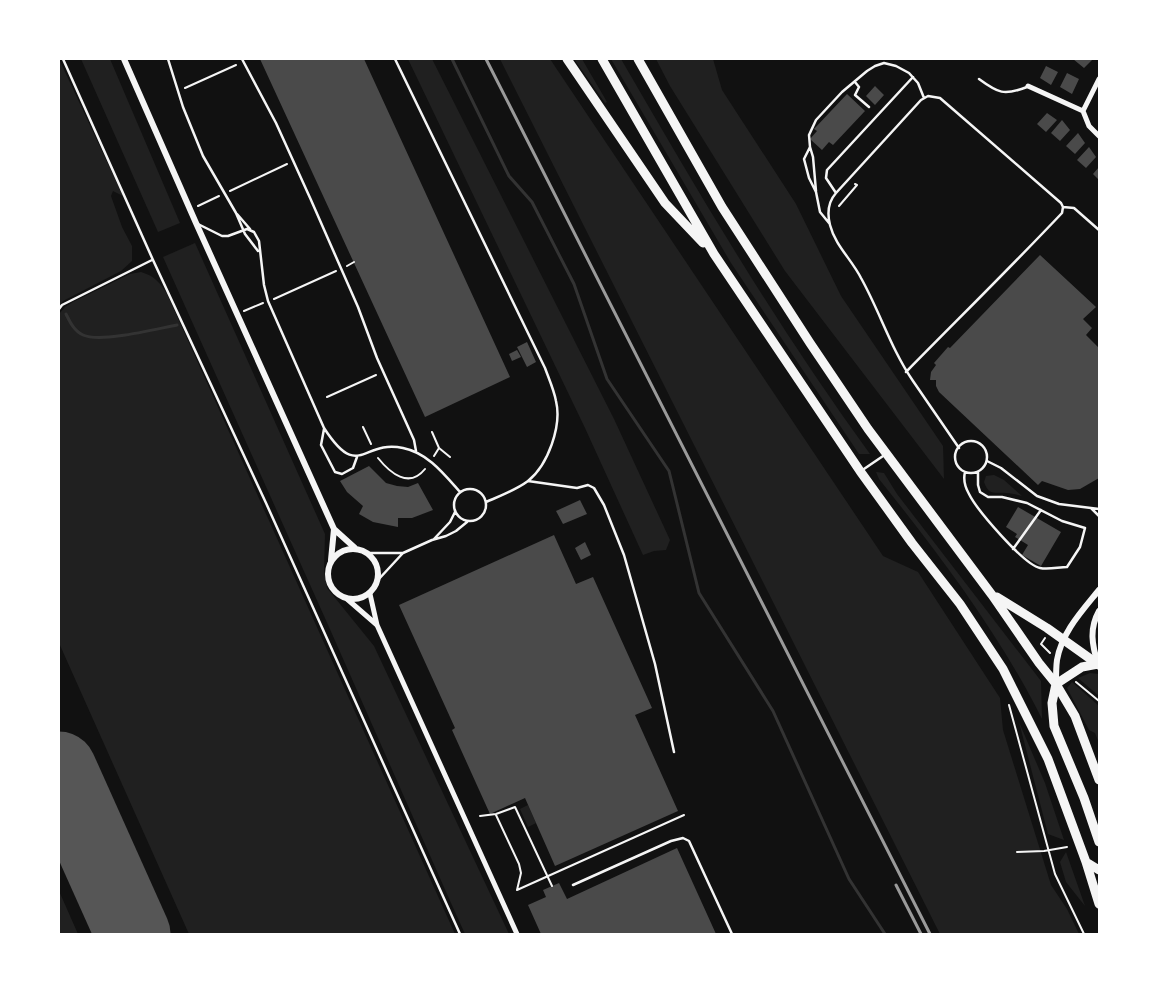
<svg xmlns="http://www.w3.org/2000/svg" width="1158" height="993" font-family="'Asap Condensed',sans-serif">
<rect width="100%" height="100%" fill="#111"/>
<!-- green -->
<path fill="#202020" d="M59,59L123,196L113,191L111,196L122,227L132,246V261L121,271L63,301L59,306Z
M81,59H110L180,223L158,232Z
M408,59H432L614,419L670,540L666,550L654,551L643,555L585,428Z
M500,59H550L883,556L918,572L1000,698L1003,730L1051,885L1067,909L1079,934H940Z
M574,59H582L607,102L605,103Z
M611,59H621C699,194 778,328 870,454H859L731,263Z
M656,59H713L722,90L796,204L841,296L943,446L944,479L785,271L670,86Z
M195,243L325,534L324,571L327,588L374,646L509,934H465L451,903L329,627L163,257Z
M141,272C155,276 160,283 167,294L455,934H189L59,643V314L65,307L73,302L130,274Z
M876,472L884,473L897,494L1041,681L1042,719C999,633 939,554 879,479Z
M994,475L1004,480L1022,496C1017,495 1012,493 1006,493C994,492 989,496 984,482L986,476Z
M1090,673L1099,674V696L1078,678Z
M1072,682L1099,706V743L1095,733L1089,730L1067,688Z
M1019,722L1045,783L1064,840L1048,834Z
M528,805L536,823L528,827L520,809Z
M1066,852L1085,906L1066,882L1060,862Z
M59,891L78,934H59Z"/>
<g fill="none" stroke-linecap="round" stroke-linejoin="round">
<!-- stream -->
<path stroke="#333" stroke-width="3" d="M452,59L509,176L532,202L574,284L607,379L669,471L699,593L773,711L849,879L885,934
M66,314C70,322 74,331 83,335C101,343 156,329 177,325"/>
<!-- runway -->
<path stroke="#565656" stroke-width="75" d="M59,769L133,934"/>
</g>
<!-- building -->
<path fill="#4a4a4a" d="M260,59H364L510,377L425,417Z
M1073,59H1093L1084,68Z
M1046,66L1058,72L1051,85L1040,78Z
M1067,73L1079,79L1072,94L1060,87Z
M875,86L884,95L875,105L866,96Z
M847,94L865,111L833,145L829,142L822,150L810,139L817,131L814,129Z
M1047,113L1057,120L1046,132L1037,124Z
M1062,120L1070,130L1060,141L1051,133Z
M1078,133L1085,143L1075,154L1066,146Z
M1089,147L1096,157L1086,168L1077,160Z
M1099,167V180L1093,174Z
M1040,255L1096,307L1083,319L1092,328L1086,335L1099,348V478L1080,489L1068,490L1042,481L1038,485L939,392L936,386V380H930L931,372L936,365L934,363L948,347L950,348Z
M527,342L536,362L527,367L517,347Z
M517,350L521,357L512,361L509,354Z
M369,466L386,483L397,486L408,487L418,483L433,510L412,518H398V527L373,522L359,514L363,506L347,492L340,481Z
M580,500L587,514L563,524L556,511Z
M1018,507L1061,532L1041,566L1022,555L1028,545L1015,537L1017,534L1006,527Z
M554,535L576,584L593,577L652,708L635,715L678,811L555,866L525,798L490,814L452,730L455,728L399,605Z
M585,542L591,555L581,560L575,548Z
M677,848L716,934H541L528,905L546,897L543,890L559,883L567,899Z"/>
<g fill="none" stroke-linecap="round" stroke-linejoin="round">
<!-- path -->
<path stroke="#f5f5f5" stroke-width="2" d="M185,88L236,65
M230,191L287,164
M198,206L219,196
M839,206L857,185L855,184
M347,266L354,262
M274,299L336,271
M244,311L263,303
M327,397L376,375
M363,427L371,444
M432,432L439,448L450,457
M434,456L439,448
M378,458C390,473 409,489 425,469
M1045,638L1041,644L1050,653
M1076,682L1099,701
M1009,705L1055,874L1084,934
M496,815L519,864L521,873L517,890
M480,816L496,814L515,807L552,886
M1017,852L1044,851L1067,847
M517,890L684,815"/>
<!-- service -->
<path stroke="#f5f5f5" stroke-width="2.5" d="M63,59L153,260L266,503L460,934
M168,59L183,107L203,156L236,213L245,234L258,251
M242,59L276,123L311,200L358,307L377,358L414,440L416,451
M395,59L545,368C549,379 554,390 556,401C562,426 548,465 528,481C516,490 500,496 486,502
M979,79C998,93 1004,96 1027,87
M855,82L859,87L855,95L869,107
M810,147L813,157L816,191
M836,193L826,178L827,170L913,77
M1063,207L1074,208L1099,230
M237,214L250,229
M829,223L820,212L816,192L809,178L804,159L810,147L809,135L816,120L842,92L867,71L875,66L884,63L896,66L909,73L918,83L924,98
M198,224L222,236H228L247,229L254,232L259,241L264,285L268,301L324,428C359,482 362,439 403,448C428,453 444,474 460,492
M59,309L62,305L152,260
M906,372C958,319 1011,267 1062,213L1063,207L1061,203L940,98L928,96L921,100L836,193C828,202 827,213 830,225C835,245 852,260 861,278C880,312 891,349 913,381L959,448
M324,429L321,445L335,472L342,474L353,468L357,457
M955 457a16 16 0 1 1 32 0a16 16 0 1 1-32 0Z
M987,461L1001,468L1037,496L1059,504L1099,509
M861,471L886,454
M965,472C963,480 965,487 969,494C977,510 1024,565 1040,568C1048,570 1059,567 1067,567L1080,547L1085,528L1062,521L1027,503L1002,497H988L980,492L978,485V472
M528,481L577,488L588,485L594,488L604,505L624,555L655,664L674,752
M454 505a16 16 0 1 1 32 0a16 16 0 1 1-32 0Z
M1091,508L1099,516
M434,539L450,522L455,512
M1013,549L1041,510
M368,553H403
M378,580L403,553L432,540L446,536L456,531L467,522
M573,885L671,841L683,838L689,841L732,934"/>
<!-- minor -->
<path stroke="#f5f5f5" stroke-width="5" d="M1099,79L1083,111L1089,126L1099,136
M1028,86L1083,111
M370,594L377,625L517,934
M347,599L377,625"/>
<!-- tertiary -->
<path stroke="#f5f5f5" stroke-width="6" d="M124,59L196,223L334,529L355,548
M328 574a25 25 0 1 1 50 0a25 25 0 1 1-50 0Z
M331,560L334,529
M1098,664C1092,645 1089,629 1099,611
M1056,684C1056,676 1056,667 1057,660C1062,632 1082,611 1099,590"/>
<!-- trunk -->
<path stroke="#f5f5f5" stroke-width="9" d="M567,59L665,203L703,243
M602,59L714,254L860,471L912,543L960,604L1003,669L1048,759L1086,862L1099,904
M638,59L722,207L810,343L868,429L992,595L1039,663L1056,684L1075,716L1099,780
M997,597L1047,628L1099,665
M1098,664L1082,667L1056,684L1052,703L1054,726L1084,798L1099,842
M1086,862L1099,870"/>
<!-- rail -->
<path stroke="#9a9a9a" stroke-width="3" d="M486,59L930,934
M896,885L921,934"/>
</g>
<!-- border -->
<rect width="1158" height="993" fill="none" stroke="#ffffff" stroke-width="120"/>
</svg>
